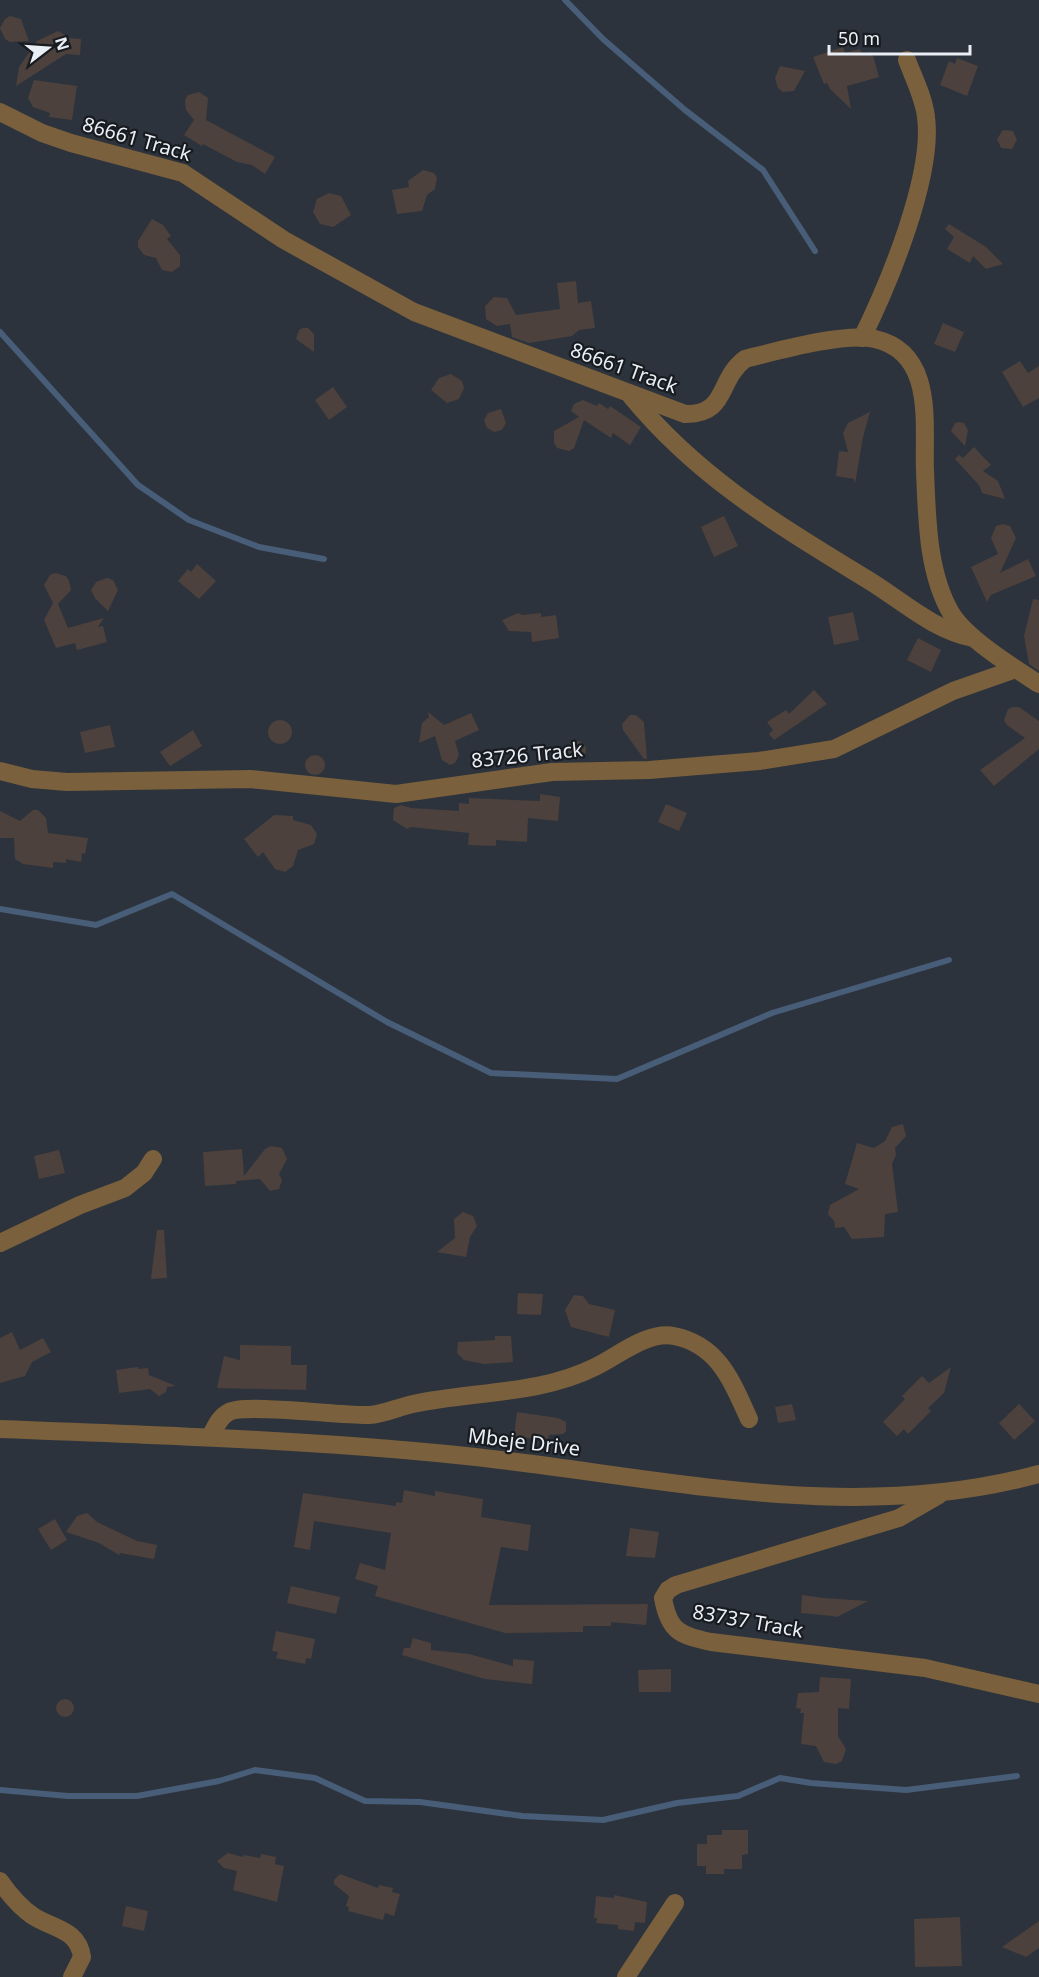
<svg xmlns="http://www.w3.org/2000/svg" width="1039" height="1977" font-family="'Noto Sans',sans-serif">
	<style>
		.lines { fill: none; stroke-linecap: round; stroke-linejoin: round }
		.stream { stroke: #475d78; stroke-width: 6 }
		.building { fill: #4c413c }
		.minor { stroke: #7a603c; stroke-width: 18 }
		.labels { text-anchor: middle; stroke-width: 4.5; stroke-linejoin: round; paint-order: stroke }
		.street-label { font-size: 20px; fill: #eaeff5; stroke: #181b1f }
	</style>
	<rect width="100%" height="100%" fill="#2c333c"/>
	<g class="lines">
		<g class="stream">
			<path d="M565 0 603 39 685 110 763 170 815 251"/>
			<path d="M0 332 138 485 189 520 259 547 324 559"/>
			<path d="M0 909 96 925 172 894 387 1022 491 1073 617 1079 772 1013 949 960"/>
			<path d="M0 1790 68 1796H137L219 1781 255 1770 315 1778 365 1801 420 1802 522 1816 603 1820 677 1803 738 1796 780 1778 811 1783 906 1790 1017 1776"/>
		</g>
	</g>
	<g class="building">
		<path d="M10 16 21 19 29 41 10 42 5 39 0 28 5 19Z"/>
		<path d="M58 31 69 38 81 39 80 55 66 54 16 86 19 67 37 41Z"/>
		<path d="M843 47 845 53 860 49 862 55 872 52 879 77 847 86 851 109 830 89 827 83 824 84 813 57Z"/>
		<path d="M957 58 978 66 967 96 940 85 949 61 955 64Z"/>
		<path d="M780 66 805 71 794 91 783 92 778 88 775 78Z"/>
		<path d="M34 80 77 86 72 120 49 117 50 113 33 107 28 98Z"/>
		<path d="M199 92 208 98 206 120 275 157 265 174 252 165 237 162 203 144 202 146 184 135 194 120 186 110 185 100 188 95Z"/>
		<path d="M1003 130 1013 131 1017 140 1012 149 1001 148 997 139Z"/>
		<path d="M423 170 434 173 437 178 435 189 427 195 422 211 397 214 392 190 409 187 408 181Z"/>
		<path d="M329 193 341 196 351 215 333 227 320 224 313 212 317 199Z"/>
		<path d="M152 219 163 225 171 236 167 239 180 255V266L172 272 162 270 156 258 144 255 138 247V241Z"/>
		<path d="M949 224 986 247 1003 264 986 269 973 256 970 263 947 249 954 237 945 229Z"/>
		<path d="M576 281 578 303 591 301 595 328 579 330 572 336 529 343 512 337 510 324 497 326 486 319 485 306 494 297 507 298 516 315 560 309 557 283Z"/>
		<path d="M943 323 964 332 955 352 934 344Z"/>
		<path d="M303 328H308L314 334V352L296 339 299 330Z"/>
		<path d="M1020 361 1028 373 1039 366V398L1023 407 1002 372Z"/>
		<path d="M451 374 462 381 464 388 459 399 447 403 431 390 439 378Z"/>
		<path d="M333 387 347 407 329 420 315 400Z"/>
		<path d="M583 400 597 406 599 403 608 409 610 406 641 427 630 445 613 433 611 438 584 420 574 448 569 451 557 448 554 443V431L579 417 571 411 574 404Z"/>
		<path d="M501 409 506 423 502 430 494 432 487 428 484 420 488 413Z"/>
		<path d="M870 412 863 437 855 484 854 479 836 476 839 451 848 452 843 433 848 423Z"/>
		<path d="M959 422 964 423 968 430 965 446 951 431 955 423Z"/>
		<path d="M974 447 991 465 983 471 998 481 1005 499 982 493 979 485 955 459 959 455 963 458Z"/>
		<path d="M724 516 738 546 714 557 701 527Z"/>
		<path d="M1003 524 1010 526 1016 538 1000 573 1028 559 1036 576 991 595 987 602 971 567 998 554 991 538 996 526Z"/>
		<path d="M197 564 216 581 199 599 178 581 188 569 191 572Z"/>
		<path d="M55 573 66 576 69 581 71 590 58 604 68 628 104 618 98 627 103 626 107 642 77 650 75 643 56 648 44 620 53 603 44 585 50 575Z"/>
		<path d="M107 578 113 580 118 590 108 611 95 598 91 590 96 582Z"/>
		<path d="M1033 599 1039 600V671L1029 664 1024 636Z"/>
		<path d="M853 612 859 640 834 645 828 617Z"/>
		<path d="M518 613 523 615 541 613V617L556 615 559 638 532 642 531 632 509 631 502 620Z"/>
		<path d="M918 638 941 650 931 672 907 660Z"/>
		<path d="M814 690 827 704 774 740 769 734 773 730 767 722 786 710 789 714Z"/>
		<path d="M1013 707H1019L1039 721V749L994 786 980 770 1025 738 1007 725 1004 720 1008 709Z"/>
		<path d="M428 712 444 725 471 713 479 730 455 741 459 755 455 763 450 765 442 760 435 736 419 743 422 723 429 717Z"/>
		<path d="M630 715H636L644 722 647 759H644L623 730 622 724Z"/>
		<circle cx="280" cy="732" r="12"/>
		<path d="M110 725 115 747 85 753 80 732Z"/>
		<path d="M193 730 202 746 170 766 160 752Z"/>
		<circle cx="577" cy="750" r="9"/>
		<circle cx="315" cy="765" r="10"/>
		<path d="M540 794 560 797 558 821 528 818 527 842 496 840V846L468 845 469 833 411 827 407 829 393 820 394 808 401 805 411 808 459 811V803L469 804V798L540 801Z"/>
		<path d="M666 804 687 813 679 831 658 822Z"/>
		<path d="M33 810H38L46 818 48 833 88 838 85 854 82 853 81 862 66 859V863L53 862V868L23 864 15 859 14 838H0V811L20 821Z"/>
		<path d="M274 815 293 816V820L311 825 317 834 314 844 298 850 293 866 285 872 275 869 263 852 258 857 244 839Z"/>
		<path d="M903 1124 906 1136 895 1148 896 1155 892 1164 898 1212 885 1214 884 1237 852 1239 844 1227 835 1228 834 1221 828 1214 830 1205 859 1189 845 1184 857 1143 874 1148 885 1141 892 1127Z"/>
		<path d="M271 1146 282 1148 287 1159 279 1174 282 1180 279 1189 270 1191 260 1179 236 1181V1184L205 1186 203 1152 242 1149 244 1176 265 1149Z"/>
		<path d="M59 1150 65 1173 39 1179 34 1156Z"/>
		<path d="M463 1212 473 1216 477 1226 470 1237 466 1257 437 1252 455 1238 454 1219Z"/>
		<path d="M157 1230H164L167 1278 151 1279Z"/>
		<path d="M518 1293 543 1294 541 1315 517 1314Z"/>
		<path d="M574 1295 583 1296 589 1304 615 1310 609 1337 571 1327 565 1310Z"/>
		<path d="M12 1332 20 1350 43 1338 51 1352 32 1362 25 1376 0 1383V1338Z"/>
		<path d="M495 1336H511L513 1362 484 1364 464 1360 457 1353 458 1342 495 1340Z"/>
		<path d="M240 1345 291 1346V1365H307L306 1390 217 1388 224 1356 240 1360Z"/>
		<path d="M138 1367V1369L148 1368 149 1375 176 1386 167 1387 166 1392 159 1396 150 1389 119 1393 116 1370Z"/>
		<path d="M951 1367 944 1393 928 1408 931 1411 908 1434 904 1429 897 1436 883 1422 905 1399 902 1396 922 1376 929 1383Z"/>
		<path d="M792 1404 796 1420 778 1423 775 1407Z"/>
		<path d="M1019 1404 1035 1421 1014 1440 999 1423Z"/>
		<path d="M517 1412 558 1418 566 1422V1431L563 1434 549 1435 548 1441 514 1436Z"/>
		<path d="M404 1490 435 1496V1491L483 1499 481 1517 531 1525 528 1551 501 1547 489 1605 648 1604 646 1625 611 1622V1626H583V1632L505 1633 375 1596 378 1586 355 1579 360 1563 385 1570 391 1533 314 1521 310 1550 294 1547 303 1493 396 1506V1502L402 1503Z"/>
		<path d="M87 1513 97 1522 137 1541 157 1545 154 1559 120 1553 119 1555 99 1543 66 1532 77 1516Z"/>
		<path d="M55 1519 67 1540 51 1550 38 1529Z"/>
		<path d="M630 1528 659 1532 655 1558 626 1556Z"/>
		<path d="M291 1586 340 1597 336 1614 287 1603Z"/>
		<path d="M802 1595 824 1598 868 1601 837 1617 832 1616 801 1613Z"/>
		<path d="M276 1631 315 1639 311 1659 306 1658 305 1664 276 1658 278 1652 272 1651Z"/>
		<path d="M413 1638 431 1643V1650L469 1654 513 1666V1659L534 1661 532 1684 485 1679 402 1655 404 1648H410Z"/>
		<path d="M671 1669V1692H639L638 1670Z"/>
		<path d="M820 1677 851 1679 849 1709 838 1708V1736L846 1749 842 1761 836 1764 824 1762 816 1746 801 1744 804 1713H800L801 1709 796 1708 798 1693 819 1692Z"/>
		<circle cx="65" cy="1708" r="9"/>
		<path d="M722 1830H748V1854L742 1855V1869H724V1874H706V1866H697V1844H707V1835H722Z"/>
		<path d="M228 1853 243 1857 244 1855 260 1858 261 1854 276 1857 275 1864 284 1866 277 1902 233 1890 237 1871 224 1868 217 1861Z"/>
		<path d="M340 1874 378 1888 379 1885 393 1888 392 1892 400 1894 394 1916 385 1913 383 1920 348 1911 349 1907 346 1906 349 1896 334 1884V1880Z"/>
		<path d="M614 1895 647 1902 645 1923 635 1922 634 1931 618 1929V1925L596 1923 597 1918H594L596 1896 614 1898Z"/>
		<path d="M126 1906 148 1911 144 1931 122 1926Z"/>
		<path d="M960 1917 962 1966 915 1967 914 1919Z"/>
		<path d="M1039 1921V1948L1026 1957 1002 1947Z"/>
	</g>
	<g class="lines">
		<g class="minor">
			<path d="M0 112 42 133 71 143 183 173 284 240 414 312 685 414C728 415 717 380 745 359 777 351 845 332 875 339 936 353 923 425 925 471 927 516 927 572 951 613 967 639 1013 667 1039 684"/>
			<path d="M862 338C888 285 934 176 926 117 924 98 914 79 907 60"/>
			<path d="M631 396C700 480 782 527 873 583 906 604 934 630 973 638"/>
			<path d="M0 771 32 779 67 782 250 779 396 794 552 772 649 770 759 761 834 749 953 691 1016 669"/>
			<path d="M0 1243 80 1205 125 1188 144 1173 153 1159"/>
			<path d="M0 1429C156 1435 311 1440 466 1456 658 1476 848 1526 1039 1474"/>
			<path d="M210 1437C215 1428 219 1417 229 1412 246 1403 341 1416 369 1415 385 1414 398 1407 413 1404 473 1391 539 1395 595 1367 618 1356 647 1331 674 1336 719 1345 732 1382 749 1419"/>
			<path d="M939 1495 899 1518 676 1585 668 1590 663 1598C669 1632 680 1635 711 1642L925 1668 1039 1694"/>
			<path d="M0 1881C9 1894 20 1907 33 1916 53 1929 78 1929 82 1957L72 1977"/>
			<path d="M626 1977 675 1903"/>
		</g>
	</g>
	<g class="labels">
		<g class="street-label">
			<text transform="translate(137 139) rotate(16)" y="7">86661 Track</text>
			<text transform="translate(624 368) rotate(20)" y="7">86661 Track</text>
			<text transform="translate(527 755) rotate(-6)" y="7">83726 Track</text>
			<text transform="translate(524 1442) rotate(7)" y="7">Mbeje Drive</text>
			<text transform="translate(748 1621) rotate(10)" y="7">83737 Track</text>
		</g>
	</g>
	<g transform="translate(48 48) rotate(73)" stroke="#181b1f" stroke-width="4.5" paint-order="stroke">
	<path d="M0-4.5L10 22L0 15L-10 22Z" fill="#eaeff5"/>
	<text y="-9" font-size="16" font-weight="bold" text-anchor="middle" fill="#eaeff5">N</text>
	</g>
	<path d="M829 45v9h141v-9" fill="none" stroke="#eaeff5" stroke-width="3"/>
	<text x="838" y="45" font-size="18" fill="#eaeff5" stroke="#181b1f" stroke-width="4.5" paint-order="stroke">50 m</text>
</svg>
